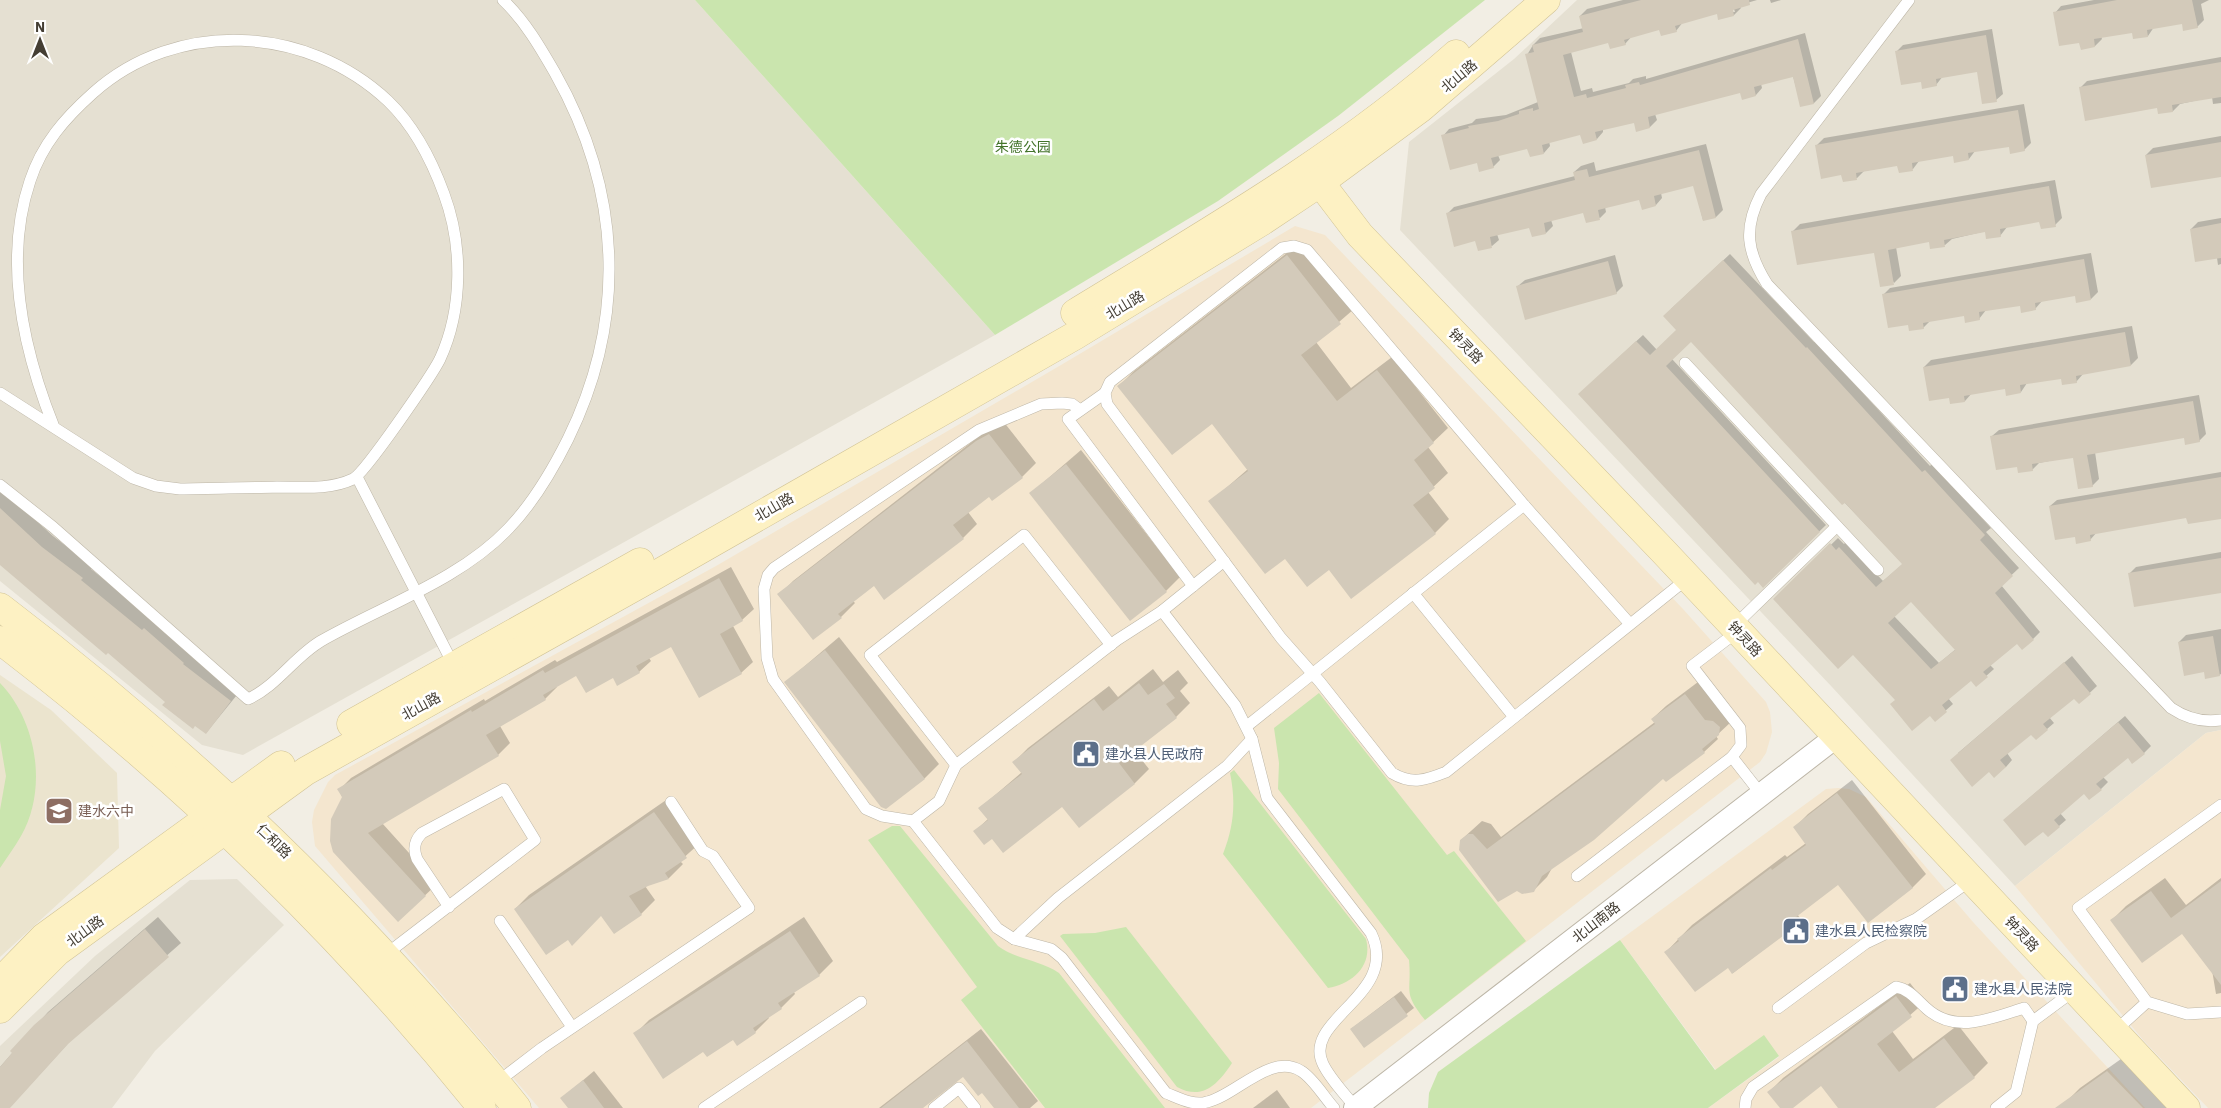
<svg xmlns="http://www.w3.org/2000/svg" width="2221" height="1108" font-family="'IBM Plex Sans','Noto Sans SC',sans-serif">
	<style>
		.residential { fill: #e5e0d2 }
		.commercial { fill: #f4e6cf }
		.education { fill: #ebe4ce }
		.green { fill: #cae5ae }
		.shadow { fill: #0003; fill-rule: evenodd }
		.building { fill: #d3caba; fill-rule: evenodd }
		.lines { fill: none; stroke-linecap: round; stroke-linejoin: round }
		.lane-casing { stroke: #bdb6a7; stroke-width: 12 }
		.street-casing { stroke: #bdb6a7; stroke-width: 24 }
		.secondary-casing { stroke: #d1c395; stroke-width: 29 }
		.lane { stroke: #fff; stroke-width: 11 }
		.street { stroke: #fff; stroke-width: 22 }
		.secondary { stroke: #fdf1c3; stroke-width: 28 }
		.labels { text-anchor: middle; stroke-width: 5; stroke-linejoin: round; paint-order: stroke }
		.street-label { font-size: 14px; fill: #443e34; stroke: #fff }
		.park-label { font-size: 14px; fill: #43732a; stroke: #fff }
		.service-label { font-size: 14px; fill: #4e5e75; stroke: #fff; text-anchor: start }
		.education-label { font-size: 14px; fill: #785e54; stroke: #fff; text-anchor: start }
	</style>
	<rect width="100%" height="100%" fill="#f2eee4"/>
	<g class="residential">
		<path d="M0 0H695L995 335 243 755 202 745 0 581Z"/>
		<path d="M1577 0H2221V730L2206 733 2015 886 1832 687 1400 230 1409 142 1514 59Z"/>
		<path d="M237 879 284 925 155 1051 112 1108H0V1046L95 956 190 880Z"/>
	</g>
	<g class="commercial">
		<path d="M1295 226 1325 235 1683 609 1766 702 1770 712 1772 732 1766 753 1760 762 1311 1108H539L315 846 312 822 314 810 328 782 335 775 716 566 1061 365Z"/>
		<path d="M2221 730V1108H2208L2144 1041 2015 886 2206 733Z"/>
		<path d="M1838 788 1849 789 1866 797 1973 922 2145 1108H1708L1779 1057 1764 1036 1716 1070 1620 940 1826 789Z"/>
	</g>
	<path class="education" d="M0 675 51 710 117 773 119 848 0 957Z"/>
	<g class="green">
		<path d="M695 0H1485L1338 116 1218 201 995 335Z"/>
		<path d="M0 683C37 721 48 789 21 836 15 847 7 857 0 868V810L6 776 0 741Z"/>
		<path d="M1319 693 1447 855 1454 851 1526 941 1425 1020C1402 991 1412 993 1409 960L1278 789 1279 763 1274 728Z"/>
		<path d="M1234 770 1366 939C1373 966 1352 984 1328 988L1223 854C1234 826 1236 802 1230 773Z"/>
		<path d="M892 826H900L998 946C1017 960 1040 960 1059 973L1165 1108H1045L961 1000 977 987 868 840Z"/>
		<path d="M1126 927 1232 1063C1218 1084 1203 1101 1177 1087L1060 936 1063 934 1095 933Z"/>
		<path d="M1620 940 1715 1070 1764 1035 1779 1056 1708 1108H1428L1429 1093 1438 1072Z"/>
	</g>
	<g class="shadow">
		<path d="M1623 0H1757L1740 5 1741 8 1734 15 1717 13 1683 22 1676 31 1660 29 1632 36 1625 44 1609 42 1571 52 1581 91 1592 88 1593 92 1629 83 1633 79 1646 76V79L1805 33 1821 96 1814 103 1801 106 1793 76 1761 84 1762 88 1756 95 1741 92 1655 114 1657 120 1650 127 1637 130 1635 121 1603 129V132L1597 139 1581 133 1549 141 1550 146 1544 153 1528 147 1498 155 1500 160 1493 167 1478 161 1443 136 1449 129 1472 123 1476 119 1506 115 1538 102 1527 55 1533 45 1540 38 1584 28 1580 16 1587 9ZM1732 2 1735 12H1732Z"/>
		<path d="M1770 0H1781L1771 3Z"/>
		<path d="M2094 0H2209L2201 4 2204 20 2197 27 2183 23 2154 27 2148 36 2133 31 2101 36 2102 39 2095 46 2082 48 2080 41 2055 13 2061 6Z"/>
		<path d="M1992 29 2003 94 1996 100 1978 71 1943 76 1936 85 1922 80 1896 52 1903 45Z"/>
		<path d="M2221 57V103L2213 104 2212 97 2180 104 2173 111 2080 88 2087 81Z"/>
		<path d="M2024 104 2031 143 2024 150 2010 145 1975 151 1969 159 1954 155 1919 161 1913 169 1900 172 1898 165 1864 171 1857 178 1844 181 1842 174 1817 145 1824 138Z"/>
		<path d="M2221 136V176L2146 155 2153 148Z"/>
		<path d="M1706 144 1723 210 1716 217 1703 220 1694 185 1661 193 1662 198 1656 205 1640 198 1605 207 1606 212 1600 218 1584 212 1551 220 1553 226 1546 233 1530 226 1497 234 1499 240 1492 246 1476 240 1447 214 1454 207 1575 176 1574 172 1581 166 1594 162 1596 171Z"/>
		<path d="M2055 180 2062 218 2055 225 2040 221 2007 227 2000 236 1986 231 1952 239 1945 245 1930 241 1896 247 1901 276 1894 283 1875 251 1793 231 1800 224Z"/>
		<path d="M2221 218V264L2218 265 2217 258 2191 229 2198 222Z"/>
		<path d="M1301 242 1354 309 1316 342 1351 388 1392 357 1448 428 1428 447 1448 473 1428 492 1449 519 1435 533 1329 568 1285 558 1210 502 1248 469 1212 422 1119 386 1133 372Z"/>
		<path d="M2091 253 2098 292 2091 299 2076 294 2042 301 2035 309 2021 304 1986 310 1979 319 1965 314 1930 321 1923 328 1909 323 1883 295 1890 288Z"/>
		<path d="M1730 254 1814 342 1815 341 1930 466 1932 464 1991 528 1986 532 2019 568 2001 585 2040 632 2033 639 2017 642 1990 665 1994 669 1976 685 1971 679 1948 698 1953 704 1935 720 1930 714 1897 700 1854 653 1775 599 1838 538 1844 544 1846 542 1883 581 1903 564 1691 341 1672 359 1826 525 1763 586 1587 387 1643 335 1657 350 1678 330 1671 309ZM1911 600 1956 649 1939 663 1894 616Z"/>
		<path d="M1615 255 1623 286 1616 293 1518 286 1525 280Z"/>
		<path d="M2132 326 2138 358 2131 365 2083 374 2076 382 2062 377 2027 383 2021 392 2006 387 1972 393 1965 401 1950 396 1924 367 1931 360Z"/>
		<path d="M2199 395 2206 434 2199 441 2185 437 2095 452 2099 479 2092 486 2074 456 2039 463 2032 470 2018 465 1992 436 1999 430Z"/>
		<path d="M1003 421 1036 463 1022 477 990 495 968 512 977 524 963 538 885 598 874 585 853 601 855 603 841 617 813 638 779 595 793 581 991 427Z"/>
		<path d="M1081 450 1180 577 1166 591 1031 493Z"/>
		<path d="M2221 472V510L2097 532 2090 540 2076 535 2050 506 2057 500Z"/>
		<path d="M0 488 53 536 93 567 91 569 241 690 206 733 0 562Z"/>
		<path d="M2221 552V591L2129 574 2136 567Z"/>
		<path d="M731 567 754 609 742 620 733 626 753 662 741 673 672 645 649 658 651 661 639 672 614 677 576 674 556 686 557 687 545 699 500 726 510 743 498 755 382 823 437 884 398 921 339 790 351 778 484 699 485 701 555 660 557 662Z"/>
		<path d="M2221 629V674L2219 675 2205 671 2179 642 2186 635Z"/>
		<path d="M839 637 939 764 925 778 886 808 786 682Z"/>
		<path d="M2072 656 2097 686 2079 703 2074 697 2049 717 2054 723 2047 729 2031 733 2007 753 2012 760 2006 767 1989 770 1958 753Z"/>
		<path d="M1153 669 1163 682 1178 670 1188 683 1180 691 1190 703 1176 717 1134 750 1149 769 1135 783 1079 826 1063 805 992 838 975 831 988 819 980 808 1022 772 1014 762 1028 748 1109 686 1118 697Z"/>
		<path d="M1698 682 1732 721 1716 736 1718 739 1704 752 1666 780 1663 777 1552 868 1547 877 1533 891 1461 840 1482 821 1491 824 1501 837 1655 722 1652 719 1666 706Z"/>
		<path d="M2125 716 2151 746 2144 753 2128 756 2103 777 2108 782 2101 789 2084 793 2060 813 2066 820 2059 826 2043 830 2012 813Z"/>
		<path d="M1852 780 1926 874 1912 888 1838 883 1797 914 1800 918 1786 932 1733 973 1728 966 1666 952 1692 925 1785 855 1787 857 1806 843 1795 827 1808 814Z"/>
		<path d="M669 798 700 843 680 861 683 864 669 878 645 886 655 900 641 914H601L568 938 515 909 529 895Z"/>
		<path d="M2165 878 2186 905 2221 878V993L2216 994 2212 970 2183 932 2112 920 2126 906Z"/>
		<path d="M158 917 181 943 73 1038 9 1108H0V1067L48 1012Z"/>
		<path d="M804 917 833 961 819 975 794 992 795 994 781 1008 768 1016 769 1018 755 1032 704 1050 635 1034 649 1020Z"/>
		<path d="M1910 983 1925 1002 1892 1031 1913 1059 1958 1025 1988 1063 1974 1077 1933 1108H1840L1822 1084 1791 1108H1782L1769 1092 1783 1078Z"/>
		<path d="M1401 991 1414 1008 1364 1047 1351 1029Z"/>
		<path d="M981 1029 1038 1101 1030 1108H996L983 1091 963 1075 921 1108H879Z"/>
		<path d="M2121 1059 2167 1108H2074L2067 1101 2080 1088Z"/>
		<path d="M594 1071 623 1108H570L562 1098Z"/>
		<path d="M1277 1090 1290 1108H1253Z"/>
	</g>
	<g class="building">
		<path d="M1641 0H1749L1750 5 1733 10 1734 16 1718 20 1717 14 1675 26 1677 32 1661 36 1659 30 1624 40 1626 45 1610 49 1608 43 1563 55 1574 97 1586 94 1587 98 1626 88 1625 85 1639 82 1640 85 1661 79 1798 39 1814 104 1800 107 1793 77 1754 87 1756 96 1742 100 1740 93 1648 117 1650 128 1636 132 1634 123 1595 132 1597 140 1583 144 1580 135 1542 145 1544 154 1530 157 1527 149 1491 158 1494 168 1479 172 1477 163 1450 170 1441 135 1469 128 1468 126 1498 121 1519 114V111L1533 108V111L1539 109 1525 54 1534 52 1532 45 1583 32 1579 16Z"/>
		<path d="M2117 0H2192L2198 28 2183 31 2182 24 2147 30 2148 37 2133 39 2132 33 2094 39 2095 47 2081 50 2079 43 2059 46 2053 12Z"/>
		<path d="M1986 35 1997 102 1982 104 1977 72 1936 79 1937 86 1922 89 1921 82 1901 85 1895 51Z"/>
		<path d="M2221 62V97L2172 105 2173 112 2158 114 2157 108 2085 121 2079 87Z"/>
		<path d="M2018 110 2025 151 2010 154 2009 147 1968 153 1969 160 1954 163 1953 156 1912 163 1913 171 1899 173 1897 166 1856 173 1857 180 1843 182 1841 175 1821 179 1815 145Z"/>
		<path d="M2221 142V177L2151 188 2145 155Z"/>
		<path d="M1699 150 1716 218 1703 221 1693 186 1654 196 1656 206 1642 210 1639 200 1598 210 1600 220 1586 223 1583 213 1544 223 1546 234 1532 237 1529 228 1490 237 1492 248 1478 251 1475 241 1454 247 1446 213 1575 180 1573 172 1587 169 1589 177Z"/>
		<path d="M2049 186 2056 227 2041 229 2039 222 2000 229 2001 237 1986 239 1985 232 1944 240 1945 247 1930 249 1929 242 1888 250 1894 285 1880 287 1874 253 1797 265 1791 231Z"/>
		<path d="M2221 223V258L2195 262 2190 229Z"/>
		<path d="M1287 255 1341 324 1301 355 1337 401 1377 370 1434 443 1414 460 1435 488 1413 505 1436 534 1351 599 1329 570 1307 587 1285 559 1265 574 1208 501 1248 471 1212 424 1172 455 1117 386Z"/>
		<path d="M2084 259 2091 300 2076 303 2075 296 2035 303 2036 310 2021 313 2020 306 1979 312 1980 320 1965 323 1964 316 1923 323 1924 329 1909 331 1908 325 1888 328 1882 294Z"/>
		<path d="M1723 260 1806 348 1807 347 1922 472 1925 470 1947 494 1985 535 1980 540 2013 576 1995 593 2034 640 2022 650 2017 644 1983 672 1988 677 1976 687 1971 681 1942 705 1947 712 1935 722 1930 716 1912 731 1890 704 1895 700 1853 655 1838 669 1773 599 1830 543 1836 550 1839 547 1876 587 1902 564 1845 503 1842 505 1691 342 1666 366 1820 532 1763 588 1758 582 1755 585 1578 394 1636 341 1650 355 1676 330 1663 316ZM1911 602 1955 650 1931 669 1888 623Z"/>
		<path d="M1608 261 1617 294 1525 320 1516 286Z"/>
		<path d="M2125 332 2131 366 2076 376 2077 383 2062 385 2061 379 2020 385 2021 393 2006 396 2005 389 1964 396 1965 402 1950 404 1949 398 1929 401 1923 367Z"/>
		<path d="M2193 401 2200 442 2185 445 2184 438 2087 455 2093 487 2078 489 2073 458 2032 464 2033 471 2018 473 2017 467 1996 470 1990 436Z"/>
		<path d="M989 434 1023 478 992 501 989 497 953 525 964 539 884 600 874 586 838 614 842 618 813 640 777 594 976 441Z"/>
		<path d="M1066 464 1167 592 1130 621 1029 493Z"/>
		<path d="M2221 477V519L2188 524 2186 518 2090 535 2091 541 2076 544 2075 537 2055 540 2049 506Z"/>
		<path d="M0 508 42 547 83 578 81 580 142 630 144 628 184 663 183 664 231 701 206 734 195 726 193 729 162 705 165 702 108 653 106 655 0 565Z"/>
		<path d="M2221 558V593L2134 607 2128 573Z"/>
		<path d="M719 578 743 621 720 634 742 674 699 698 671 647 636 666 640 673 617 686 613 678 586 693 576 676 543 695 546 700 486 735 499 756 368 833 426 896 398 922 333 852 330 841 331 819 342 797 337 789 471 710 472 712 543 670 545 673Z"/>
		<path d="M2213 636 2220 676 2205 679 2204 672 2184 676 2178 642Z"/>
		<path d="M825 650 925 779 886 809 881 807 784 682Z"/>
		<path d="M2064 662 2091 694 2079 704 2074 699 2043 724 2048 730 2036 740 2031 735 2000 760 2006 767 1994 778 1989 772 1972 787 1950 760Z"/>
		<path d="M1139 683 1148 695 1164 684 1175 698 1166 704 1177 718 1119 763 1135 784 1079 828 1062 807 1003 853 992 839 984 845 973 831 988 820 978 808 1022 774 1012 762 1094 699 1103 711Z"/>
		<path d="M1685 694 1705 720 1713 721 1720 727 1719 735 1702 749 1705 753 1666 782 1663 779 1594 840 1542 876 1534 892 1522 894 1517 891 1498 902 1459 850 1460 840 1468 834H1473L1487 849 1655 724 1651 719Z"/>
		<path d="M2118 722 2145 754 2132 764 2128 758 2096 784 2102 790 2089 800 2084 794 2054 820 2060 827 2048 837 2043 832 2025 846 2003 820Z"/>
		<path d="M1837 793 1913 888 1868 923 1838 885 1783 927 1787 933 1732 974 1728 968 1695 992 1664 952 1679 941 1677 939 1771 868 1772 870 1806 845 1793 827Z"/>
		<path d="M654 812 687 858 665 873 669 879 648 886 629 896 642 915 614 934 601 916 572 946 568 940 546 955 514 909Z"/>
		<path d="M2221 881V985L2182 934 2142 963 2110 920 2151 891 2171 918Z"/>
		<path d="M145 929 169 957 68 1044 10 1108H0V1067L12 1053 10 1051 34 1025Z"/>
		<path d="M790 931 820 976 778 1003 782 1009 753 1028 756 1033 737 1046 733 1040 707 1057 703 1052 663 1079 633 1033Z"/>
		<path d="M1896 996 1912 1017 1877 1044 1899 1072 1944 1038 1975 1078 1935 1108H1838L1821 1086 1793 1108H1780L1767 1092Z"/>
		<path d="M1394 997 1408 1016 1364 1048 1350 1029Z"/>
		<path d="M967 1041 1019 1108H994L982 1093 978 1096 963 1077 923 1108H881Z"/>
		<path d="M2107 1071 2143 1108H2055Z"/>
		<path d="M583 1080 604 1108H568L560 1098Z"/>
	</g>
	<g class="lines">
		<defs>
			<g id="lane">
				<path d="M1909 0 1761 194C1743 229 1747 252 1767 284L2171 708C2186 718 2202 723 2221 720"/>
				<path d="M1685 363 1878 570"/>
				<path d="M0 393 133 478 156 486 180 489C212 488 244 488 277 487 302 487 330 490 353 479 365 473 432 375 440 359 463 309 463 245 444 194 432 161 414 126 388 101 307 25 177 18 93 93 65 118 42 144 30 181 3 261 24 352 54 427"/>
				<path d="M1105 393 1068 419 1193 586"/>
				<path d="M357 477 454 666"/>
				<path d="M0 485 53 527 248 699C277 686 294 657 321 641 382 606 460 580 509 528 534 502 552 471 568 439 628 317 621 190 555 73 540 47 525 21 503 0"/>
				<path d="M1224 561 1162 611 1117 640 956 765 939 801 913 821 997 928 1014 939 1051 949 1062 958 1166 1093C1179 1098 1193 1106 1207 1102 1235 1096 1271 1052 1301 1071 1313 1078 1324 1097 1334 1108"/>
				<path d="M1413 593 1514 717"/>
				<path d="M1162 611 1235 705 1252 739 1267 798 1371 933C1401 995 1301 1019 1323 1064 1330 1079 1345 1094 1355 1107"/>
				<path d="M1630 624 1524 505 1307 250 1294 246 1282 248 1110 382 1105 393 1107 404 1281 638 1320 682 1392 773C1412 785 1426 780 1446 772L1688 578"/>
				<path d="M1734 626 1836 527"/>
				<path d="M1247 726 1524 505"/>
				<path d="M1732 757 1741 745 1740 728 1692 666 1738 631"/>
				<path d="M956 765 870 655 1024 535 1111 645"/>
				<path d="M2221 805 2078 908 2147 1002 2187 1014 2221 1012"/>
				<path d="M913 821 882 816 866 809 773 679 767 658 764 589 768 575 774 568 979 430 1041 404 1062 403 1072 404 1080 410"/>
				<path d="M1577 876 1732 757 1761 794"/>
				<path d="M500 921 572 1027"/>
				<path d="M1014 939 1058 898 1227 766 1252 739"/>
				<path d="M385 955 535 840 504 789 422 833C414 841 413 849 417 859L449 907"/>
				<path d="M1778 1008 1866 943 1916 919 1971 880"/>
				<path d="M2115 1031 2147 1002"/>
				<path d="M496 1083 542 1048 749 908 713 856 703 851 671 802"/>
				<path d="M704 1108 861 1002"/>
				<path d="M934 1108 959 1088 975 1108"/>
				<path d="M1745 1108 1746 1099 1753 1087 1896 987C1909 989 1917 1000 1926 1008 1955 1035 1992 1018 2024 1008L2033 1021"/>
				<path d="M1996 1108 2016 1092 2033 1021 2075 990"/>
			</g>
			<path id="street" d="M1355 1108 1837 736"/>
			<g id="secondary">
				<path d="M1309 168 1360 235 1663 551 2186 1108"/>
				<path d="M1075 313C1206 233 1341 156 1456 54"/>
				<path d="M0 607C192 753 365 920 517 1108"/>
				<path d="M0 640C178 776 342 933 482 1108"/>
				<path d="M351 724 640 562"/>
				<path d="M0 982 44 937 281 765"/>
				<path d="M0 1009 57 952 306 771 654 576 1076 335 1261 222 1315 186 1421 108 1546 0"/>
			</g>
		</defs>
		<use href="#lane" class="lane-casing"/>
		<use href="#street" class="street-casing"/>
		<use href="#secondary" class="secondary-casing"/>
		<use href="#lane" class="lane"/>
		<use href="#street" class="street"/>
		<use href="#secondary" class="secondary"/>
	</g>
	<defs>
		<symbol id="civic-square" viewBox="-11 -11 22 22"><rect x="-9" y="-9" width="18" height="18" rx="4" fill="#5c6f8a" stroke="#fff"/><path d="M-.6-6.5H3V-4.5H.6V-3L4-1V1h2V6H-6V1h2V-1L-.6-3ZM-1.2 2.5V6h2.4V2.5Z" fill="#fff"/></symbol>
		<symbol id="school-square" viewBox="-11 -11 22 22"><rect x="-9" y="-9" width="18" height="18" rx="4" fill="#8d6e63" stroke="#fff"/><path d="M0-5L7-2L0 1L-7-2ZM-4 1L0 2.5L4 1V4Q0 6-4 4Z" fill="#fff"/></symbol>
	</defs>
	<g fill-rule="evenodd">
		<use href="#civic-square" x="1070" y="738" width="32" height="32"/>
		<use href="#school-square" x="43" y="795" width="32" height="32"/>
		<use href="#civic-square" x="1780" y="915" width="32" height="32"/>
		<use href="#civic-square" x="1939" y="973" width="32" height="32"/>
	</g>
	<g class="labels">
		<g class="street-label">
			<text transform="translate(1459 76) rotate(-40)" y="5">北山路</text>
			<text transform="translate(1125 305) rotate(-31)" y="5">北山路</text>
			<text transform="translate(1466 346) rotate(46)" y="5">钟灵路</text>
			<text transform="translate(774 507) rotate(-30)" y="5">北山路</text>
			<text transform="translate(1745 639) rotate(47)" y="5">钟灵路</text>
			<text transform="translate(421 706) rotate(-29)" y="5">北山路</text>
			<text transform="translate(274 841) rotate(44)" y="5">仁和路</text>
			<text transform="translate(1596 922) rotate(-38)" y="5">北山南路</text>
			<text transform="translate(85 931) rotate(-36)" y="5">北山路</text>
			<text transform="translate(2022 934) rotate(47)" y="5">钟灵路</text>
		</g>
		<g class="park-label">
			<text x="1023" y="152">朱德公园</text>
		</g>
		<g class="service-label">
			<text x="1105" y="759">建水县人民政府</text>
			<text x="1815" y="936">建水县人民检察院</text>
			<text x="1974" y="994">建水县人民法院</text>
		</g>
		<g class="education-label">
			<text x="78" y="816">建水六中</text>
		</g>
	</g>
	<g transform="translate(40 40)" stroke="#ffffff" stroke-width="4" paint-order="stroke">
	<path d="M0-4L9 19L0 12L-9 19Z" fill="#443e34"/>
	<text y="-8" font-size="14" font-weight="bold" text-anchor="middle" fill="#443e34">N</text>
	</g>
</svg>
